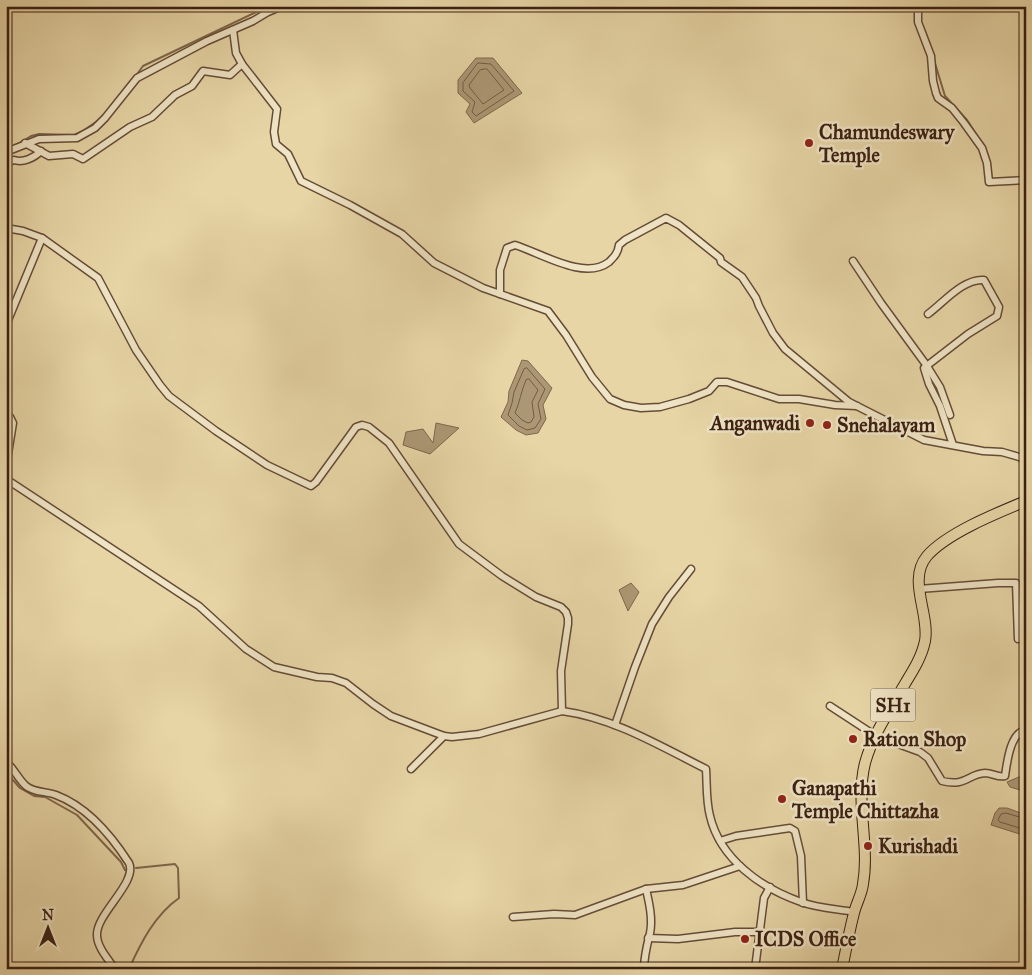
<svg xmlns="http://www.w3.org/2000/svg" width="1032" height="975" font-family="'IM FELL Great Primer',serif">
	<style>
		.water { fill: #ac9774; stroke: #7e674d }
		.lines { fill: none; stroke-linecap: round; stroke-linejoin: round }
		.shore { stroke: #735b43; stroke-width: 1 }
		.stream { stroke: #7e674d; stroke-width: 2 }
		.minor-casing { stroke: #654c37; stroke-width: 9 }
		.primary-casing { stroke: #3a1f12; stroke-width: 12 }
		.minor { stroke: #efe4c5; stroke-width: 6 }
		.primary { stroke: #e7d5a6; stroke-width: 10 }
		.poi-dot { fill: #8f2418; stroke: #efe4c5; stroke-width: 2 }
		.labels { text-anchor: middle; stroke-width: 5; stroke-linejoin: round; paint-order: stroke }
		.shield { fill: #efe4c5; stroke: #705a48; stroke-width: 1 }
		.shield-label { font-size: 19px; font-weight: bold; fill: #3a1f12 }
		.poi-label { font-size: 20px; font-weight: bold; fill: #3a1f12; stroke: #efe4c5; text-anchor: start }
	</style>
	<rect width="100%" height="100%" fill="#e7d5a6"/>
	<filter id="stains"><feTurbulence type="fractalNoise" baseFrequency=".004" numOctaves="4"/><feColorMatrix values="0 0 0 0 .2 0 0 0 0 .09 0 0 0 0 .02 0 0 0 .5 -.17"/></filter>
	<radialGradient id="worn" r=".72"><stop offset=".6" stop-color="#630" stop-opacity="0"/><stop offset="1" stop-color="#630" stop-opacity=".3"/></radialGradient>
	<g class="water">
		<path d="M476 58H493L522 93 474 123 466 112 470 104 458 93V80Z"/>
		<path d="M522 360 528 361 552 388 543 405 546 419 538 433 526 435 516 430 501 417 508 402 509 391Z"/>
		<path d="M436 423 459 428 430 454 403 445 406 432 423 429 433 443Z"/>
		<path d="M631 583 639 592 628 611 619 590Z"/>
		<path d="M1026 774V789L1020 790 1010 787 1007 782Z"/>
		<path d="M999 808H1007L1026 815V836L991 825 995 813Z"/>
	</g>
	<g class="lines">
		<g class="shore">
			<path d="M478 63 491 64 514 91 476 116 472 112 475 102 463 91V83Z"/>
			<path d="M487 69 504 90 483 104 470 88 469 85 480 70Z"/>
			<path d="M527 368 545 389 538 404 541 419 535 428 527 430 519 426 508 415 512 403 514 392 524 369Z"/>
			<path d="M529 379 538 390 532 402 534 417 531 422 528 423 522 420 515 413C520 402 521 391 526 380Z"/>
			<path d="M1026 819 1006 813 1001 814 998 820 1000 822 1026 830"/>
		</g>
		<g class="stream">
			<path d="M912 6 915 11"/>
			<path d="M925 31 932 50"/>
			<path d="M934 60 945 96 967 120 983 145"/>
			<path d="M135 77 143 66 269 6"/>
			<path d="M18 144 31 136 39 134 74 135 83 131 100 119"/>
			<path d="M6 772 20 788 34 796 45 797 77 815 121 862 125 870"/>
			<path d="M129 969C141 942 155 915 179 898L178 868 175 864 136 868"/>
		</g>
		<defs>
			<g id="minor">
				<path d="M918 6V22L931 56 933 81 936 93 938 98 952 108 964 123 982 148 987 163 989 182 1026 180"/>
				<path d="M233 30 236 53 242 64 277 109 274 132 276 144 288 154 301 181 350 205 402 234 434 263 483 288 548 311 566 335 592 377 610 399 624 405 641 408 660 407 689 399 709 391 717 382H727L779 399H799L835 405 857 406"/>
				<path d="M25 143 49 156 73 154 83 159 130 127 152 117 175 95 192 86 203 71 230 75 242 64"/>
				<path d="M6 152 39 139 77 138 95 128 105 118 137 78 207 41 253 21 268 12 282 6"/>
				<path d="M6 163 14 160C23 163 34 158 41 151"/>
				<path d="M6 228 23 231 42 238 98 278 136 350 160 385 169 396 216 431 267 465 311 486 316 482 356 427 362 425 369 427 389 443 459 544 502 576 536 597 561 607 566 612 568 618V624L561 671 562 711"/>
				<path d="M853 261 881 303 927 366 940 387 950 415"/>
				<path d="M500 294V270L507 248 515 245C541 253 584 281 609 262 614 257 618 253 619 245L625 240 666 218 679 225 720 258 721 262 742 277 756 298 759 306 773 333 785 349 849 402 924 440 983 451 1002 452 1026 459"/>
				<path d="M928 314C944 302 964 278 984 280L999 307 997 316 968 334 924 368 929 384 940 406 953 445"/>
				<path d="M6 325 42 238"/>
				<path d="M6 414 10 417 13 423 6 466"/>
				<path d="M6 479 199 606 246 649 274 667 317 677 332 678 346 683 373 704 391 716 444 736 452 737 479 734 562 711C614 718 660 746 706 769 707 784 706 801 710 816 720 859 761 888 801 902 817 908 837 909 854 912"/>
				<path d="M919 589 998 583H1016L1018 639"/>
				<path d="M830 706 876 736 920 752 928 758 942 781C966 787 968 774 985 773 993 773 998 778 1005 776 1007 763 1010 732 1026 730"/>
				<path d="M615 725 635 667 652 624 669 597 691 569"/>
				<path d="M6 762C14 768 18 779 26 786 34 793 46 791 56 795 88 807 111 835 129 863 138 882 96 914 97 935 97 947 108 959 115 969"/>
				<path d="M411 769 444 736"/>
				<path d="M720 841 736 836 790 828 795 831 801 856 803 903"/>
				<path d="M513 917 554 914 575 915 646 889 683 885 740 866"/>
				<path d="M648 938 678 939 735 932H759"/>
				<path d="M644 969C644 956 647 945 650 933 653 919 649 902 646 889"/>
				<path d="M755 969 764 898 770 887"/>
			</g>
			<path id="primary" d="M842 969C846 950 849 932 854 913 856 904 862 894 863 884 870 845 855 803 865 763 873 734 891 708 906 682 914 669 922 656 925 641 930 614 907 580 927 556 947 533 997 513 1026 501"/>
		</defs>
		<use href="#minor" class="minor-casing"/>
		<use href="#primary" class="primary-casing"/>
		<use href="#minor" class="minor"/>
		<use href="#primary" class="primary"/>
	</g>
	<g class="poi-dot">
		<circle cx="809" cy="143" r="5"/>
		<circle cx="810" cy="423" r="5"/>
		<circle cx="827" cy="425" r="5"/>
		<circle cx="853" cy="739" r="5"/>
		<circle cx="782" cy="799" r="5"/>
		<circle cx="868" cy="846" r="5"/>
		<circle cx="745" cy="939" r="5"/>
	</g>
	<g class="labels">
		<rect class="shield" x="870.5" y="688.5" width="45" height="33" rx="4"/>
		<g class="shield-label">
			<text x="893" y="712">SH1</text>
		</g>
		<g class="poi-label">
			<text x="819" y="139">Chamundeswary<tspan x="819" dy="23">Temple</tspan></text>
			<text x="800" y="430" text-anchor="end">Anganwadi</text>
			<text x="837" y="432">Snehalayam</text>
			<text x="863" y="746">Ration Shop</text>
			<text x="792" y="795">Ganapathi<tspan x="792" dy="23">Temple Chittazha</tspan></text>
			<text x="878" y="853">Kurishadi</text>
			<text x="755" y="946">ICDS Office</text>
		</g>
	</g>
	<rect width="1032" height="975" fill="none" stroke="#e7d5a6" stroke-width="25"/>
	<rect x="8" y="8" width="1017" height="960" fill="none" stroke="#3a1f12" stroke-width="2.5"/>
	<rect x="12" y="12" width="1007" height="950" fill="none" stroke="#3a1f12"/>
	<g transform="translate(48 928)" stroke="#efe4c5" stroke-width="4" paint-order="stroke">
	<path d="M0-4L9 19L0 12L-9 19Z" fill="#3a1f12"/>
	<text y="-8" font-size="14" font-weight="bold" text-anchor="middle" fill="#3a1f12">N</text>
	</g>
	<rect width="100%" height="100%" filter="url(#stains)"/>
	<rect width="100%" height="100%" fill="url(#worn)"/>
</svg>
